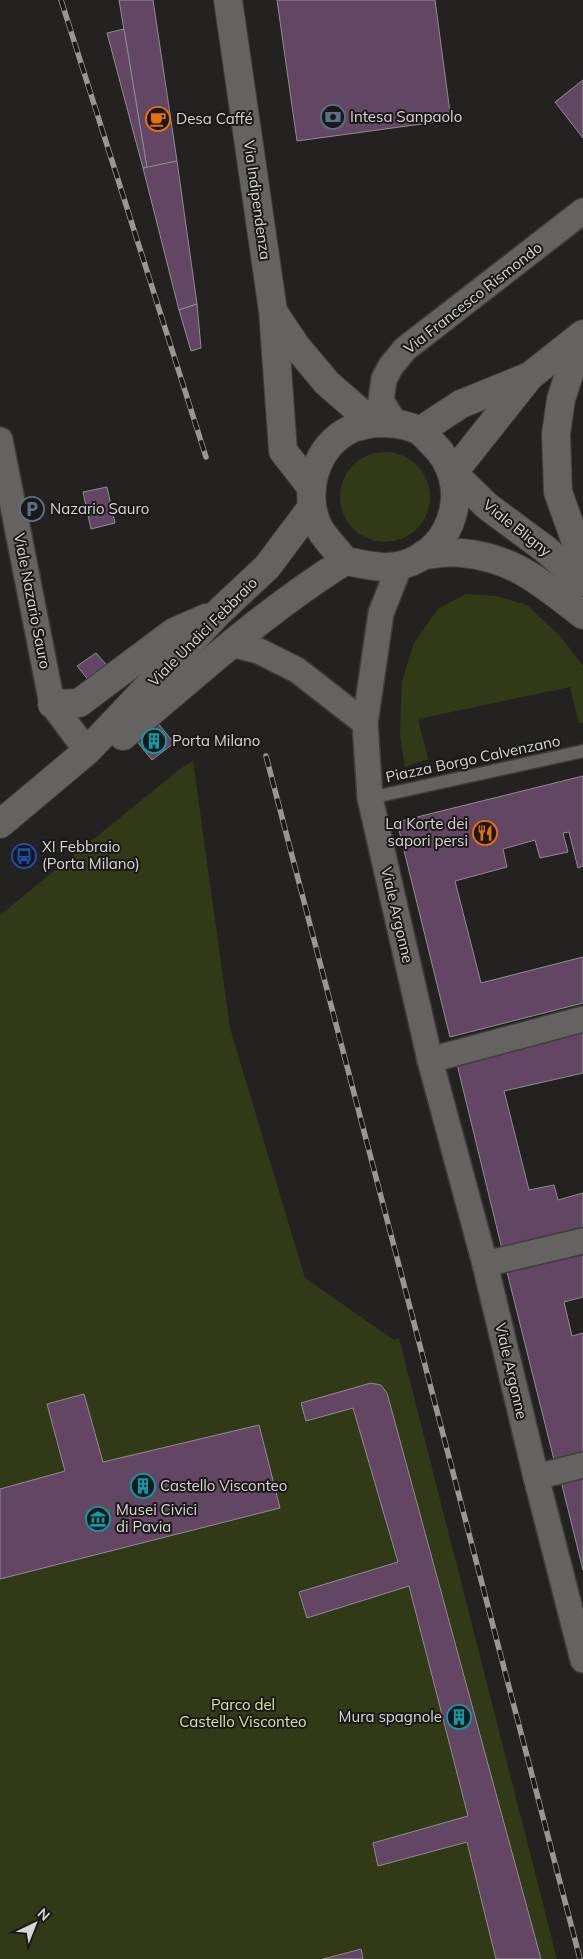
<svg xmlns="http://www.w3.org/2000/svg" width="583" height="1959" font-family="Mulish,sans-serif">
	<style>
		.green { fill: #313916 }
		.building { fill: #634664; stroke: #8f8d8f }
		.lines { fill: none; stroke-linecap: round; stroke-linejoin: round }
		.lane-casing { stroke: #3e3d3b; stroke-width: 15 }
		.street-casing { stroke: #3e3d3b; stroke-width: 28 }
		.secondary-casing { stroke: #3e3d3b; stroke-width: 30 }
		.lane { stroke: #656361; stroke-width: 12 }
		.street { stroke: #656361; stroke-width: 25 }
		.secondary { stroke: #656361; stroke-width: 28 }
		.rail-casing { stroke: #999796; stroke-width: 5.5 }
		.rail { stroke: #1b1917; stroke-width: 4; stroke-dasharray: 11; stroke-linecap: butt }
		.labels { text-anchor: middle; stroke-width: 4; stroke-linejoin: round; paint-order: stroke }
		.poi-label { font-size: 15px; fill: #d8d7d6; stroke: #1b1917; text-anchor: start }
		.street-label { font-size: 15px; fill: #d8d7d6; stroke: #1b1917 }
		.park-label { font-size: 15px; fill: #d4e7a3; stroke: #1b1917 }
	</style>
	<rect width="100%" height="100%" fill="#242220"/>
	<g class="green">
		<circle cx="385" cy="497" r="45"/>
		<path d="M466 594 496 596 527 605 561 637 583 666V723L579 724 570 687 418 719 428 759 405 767 400 734 402 681 414 643 438 609Z"/>
		<path d="M193 761 230 1028 305 1278 394 1340 399 1338 557 1959H0V915L180 769Z"/>
	</g>
	<g class="building">
		<path d="M119 0H153L177 161 147 168Z"/>
		<path d="M277 0H435L451 120 297 141Z"/>
		<path d="M124 29 147 168H143L107 33Z"/>
		<path d="M583 80V138L555 102Z"/>
		<path d="M177 161 197 304 179 310 143 168Z"/>
		<path d="M197 304 201 348 191 351 179 310Z"/>
		<path d="M107 487 115 523 91 529 83 492Z"/>
		<path d="M96 653 113 672 94 687 77 666Z"/>
		<path d="M157 722 174 743 152 760 135 739Z"/>
		<path d="M583 776V866L578 868 569 832 563 833 568 852 540 858 535 840 503 849 507 867 455 881 481 983 583 957V1003L450 1037 397 822Z"/>
		<path d="M583 1024V1073L504 1091 529 1190 554 1185 558 1200 583 1193V1228L502 1249 455 1056Z"/>
		<path d="M583 1249V1297L564 1302 572 1336 583 1333V1453L554 1460 506 1268Z"/>
		<path d="M371 1383 381 1385 387 1393 541 1959H496L467 1842 378 1866 373 1843 468 1816 409 1586 307 1618 299 1592 398 1562 353 1408 306 1421 301 1403Z"/>
		<path d="M84 1394 103 1462 259 1425 280 1508 0 1579V1489L65 1471 47 1404Z"/>
		<path d="M583 1476V1570L561 1481Z"/>
		<path d="M361 1949 363 1959H323L350 1952Z"/>
	</g>
	<g class="lines">
		<defs>
			<path id="lane" d="M370 798 583 751"/>
			<g id="street">
				<path d="M395 423 381 401 384 379 391 366 405 349 583 211"/>
				<path d="M0 440 52 704 87 751"/>
				<path d="M400 565 381 613 365 723 370 798 430 1060 485 1264 536 1477 583 1660"/>
				<path d="M231 644 259 651 297 670 365 723"/>
				<path d="M430 1060 583 1019"/>
				<path d="M485 1264 583 1241"/>
				<path d="M536 1477 583 1465"/>
			</g>
			<g id="secondary">
				<path d="M228 0 273 311 283 451 312 488"/>
				<path d="M274 313 296 346 327 383 373 423"/>
				<path d="M582 335 561 399 556 434 558 492 583 562"/>
				<path d="M373 423C389 423 403 423 418 430 423 433 428 439 432 443 473 481 457 550 402 565 383 570 364 564 345 561 337 550 323 537 317 524 303 490 316 446 351 429 358 426 366 425 373 423Z"/>
				<path d="M420 431 461 404 530 376"/>
				<path d="M453 473 530 376 583 334"/>
				<path d="M453 473 487 506 545 549 583 582"/>
				<path d="M423 555C436 554 449 551 462 553 515 558 543 584 583 615"/>
				<path d="M52 704 79 703 174 632 206 618"/>
				<path d="M123 736C195 675 265 611 345 561"/>
				<path d="M0 824 87 751 219 612 267 567 312 507"/>
			</g>
		</defs>
		<use href="#lane" class="lane-casing"/>
		<use href="#street" class="street-casing"/>
		<use href="#secondary" class="secondary-casing"/>
		<use href="#lane" class="lane"/>
		<use href="#street" class="street"/>
		<use href="#secondary" class="secondary"/>
		<defs>
			<g id="rail">
				<path d="M61 0 206 457"/>
				<path d="M266 756 580 1959"/>
			</g>
		</defs>
		<use href="#rail" class="rail-casing"/>
		<use href="#rail" class="rail"/>
	</g>
	<defs>
		<symbol id="bank-ring" viewBox="-11 -11 22 22"><circle r="9.5" fill="#1b1917" stroke="#5c6f8a" stroke-width="1.5"/><path d="M-6-4H6V4H-6ZM0-2.3a2.3 2.3 0 1 0 0 4.6a2.3 2.3 0 1 0 0-4.6Z" fill="#5c6f8a"/></symbol>
		<symbol id="cafe-ring" viewBox="-11 -11 22 22"><circle r="9.5" fill="#1b1917" stroke="#e8710a" stroke-width="1.5"/><path d="M-5.5-4.5H6V0H3Q3 3.5 0 3.5H-2.5Q-5.5 3.5-5.5 0ZM3-3.2v2h1.7v-2ZM-6 4.5H4V6H-6Z" fill="#e8710a"/></symbol>
		<symbol id="parking-ring" viewBox="-11 -11 22 22"><circle r="9.5" fill="#1b1917" stroke="#5c6f8a" stroke-width="1.5"/><path d="M-3.5-5.5H1a3.5 3.5 0 0 1 0 7H-1V5.5H-3.5ZM-1-3.4V-.6H.8a1.4 1.4 0 0 0 0-2.8Z" fill="#5c6f8a"/></symbol>
		<symbol id="building-ring" viewBox="-11 -11 22 22"><circle r="9.5" fill="#1b1917" stroke="#0f9aa8" stroke-width="1.5"/><path d="M-4-6H4V6H1V3H-1V6H-4ZM-2.5-4.3h1.7v1.8h-1.7ZM.8-4.3h1.7v1.8H.8ZM-2.5-1h1.7V.8h-1.7ZM.8-1h1.7V.8H.8Z" fill="#0f9aa8"/></symbol>
		<symbol id="restaurant-ring" viewBox="-11 -11 22 22"><circle r="9.5" fill="#1b1917" stroke="#e8710a" stroke-width="1.5"/><path d="M-5-6h1v4h1v-4h1v4h1v-4h1v5L-1.5 .5V6h-2V.5L-5-1ZM5-6V6H3V1.5H1.5Q1.5-4 5-6Z" fill="#e8710a"/></symbol>
		<symbol id="bus-ring" viewBox="-11 -11 22 22"><circle r="9.5" fill="#1b1917" stroke="#1a4fb4" stroke-width="1.5"/><path d="M-5-6H5V4H4V6H2V4H-2V6H-4V4H-5ZM-3.5-4V0h7V-4ZM-3.5 1.2v1.5H-2V1.2ZM2 1.2v1.5H3.5V1.2Z" fill="#1a4fb4"/></symbol>
		<symbol id="museum-ring" viewBox="-11 -11 22 22"><circle r="9.5" fill="#1b1917" stroke="#0f9aa8" stroke-width="1.5"/><path d="M0-6L6-3V-2H-6V-3ZM-5-1h2V3h-2ZM-1-1h2V3h-2ZM3-1h2V3H3ZM-6 4H6V6H-6Z" fill="#0f9aa8"/></symbol>
	</defs>
	<g fill-rule="evenodd">
		<use href="#bank-ring" x="319" y="103" width="28" height="28"/>
		<use href="#cafe-ring" x="144" y="105" width="28" height="28"/>
		<use href="#parking-ring" x="18" y="495" width="28" height="28"/>
		<use href="#building-ring" x="140" y="727" width="28" height="28"/>
		<use href="#restaurant-ring" x="471" y="819" width="28" height="28"/>
		<use href="#bus-ring" x="10" y="842" width="28" height="28"/>
		<use href="#building-ring" x="129" y="1472" width="28" height="28"/>
		<use href="#museum-ring" x="84" y="1505" width="28" height="28"/>
		<use href="#building-ring" x="445" y="1703" width="28" height="28"/>
	</g>
	<g class="labels">
		<g class="poi-label">
			<text x="350" y="122">Intesa Sanpaolo</text>
			<text x="176" y="124">Desa Caffé</text>
			<text x="50" y="514">Nazario Sauro</text>
			<text x="172" y="746">Porta Milano</text>
			<text x="468" y="829" text-anchor="end">La Korte dei<tspan x="468" dy="17">sapori persi</tspan></text>
			<text x="42" y="852">XI Febbraio<tspan x="42" dy="17">(Porta Milano)</tspan></text>
			<text x="160" y="1491">Castello Visconteo</text>
			<text x="116" y="1515">Musei Civici<tspan x="116" dy="17">di Pavia</tspan></text>
			<text x="442" y="1722" text-anchor="end">Mura spagnole</text>
		</g>
		<g class="street-label">
			<text transform="translate(257 200) rotate(82)" y="5">Via Indipendenza</text>
			<text transform="translate(473 298) rotate(-38)" y="5">Via Francesco Rismondo</text>
			<text transform="translate(517 528) rotate(38)" y="5">Viale Bligny</text>
			<text transform="translate(32 601) rotate(79)" y="5">Viale Nazario Sauro</text>
			<text transform="translate(203 632) rotate(-45)" y="5">Viale Undici Febbraio</text>
			<text transform="translate(473 759) rotate(-12)" y="5">Piazza Borgo Calvenzano</text>
			<text transform="translate(397 915) rotate(77)" y="5">Viale Argonne</text>
			<text transform="translate(511 1371) rotate(77)" y="5">Viale Argonne</text>
		</g>
		<g class="park-label">
			<text x="243" y="1710">Parco del<tspan x="243" dy="17">Castello Visconteo</tspan></text>
		</g>
	</g>
	<g transform="translate(35 1924) rotate(43)" stroke="#1b1917" stroke-width="4" paint-order="stroke">
	<path d="M0-4L9 19L0 12L-9 19Z" fill="#d8d7d6"/>
	<text y="-8" font-size="14" font-weight="bold" text-anchor="middle" fill="#d8d7d6">N</text>
	</g>
</svg>
